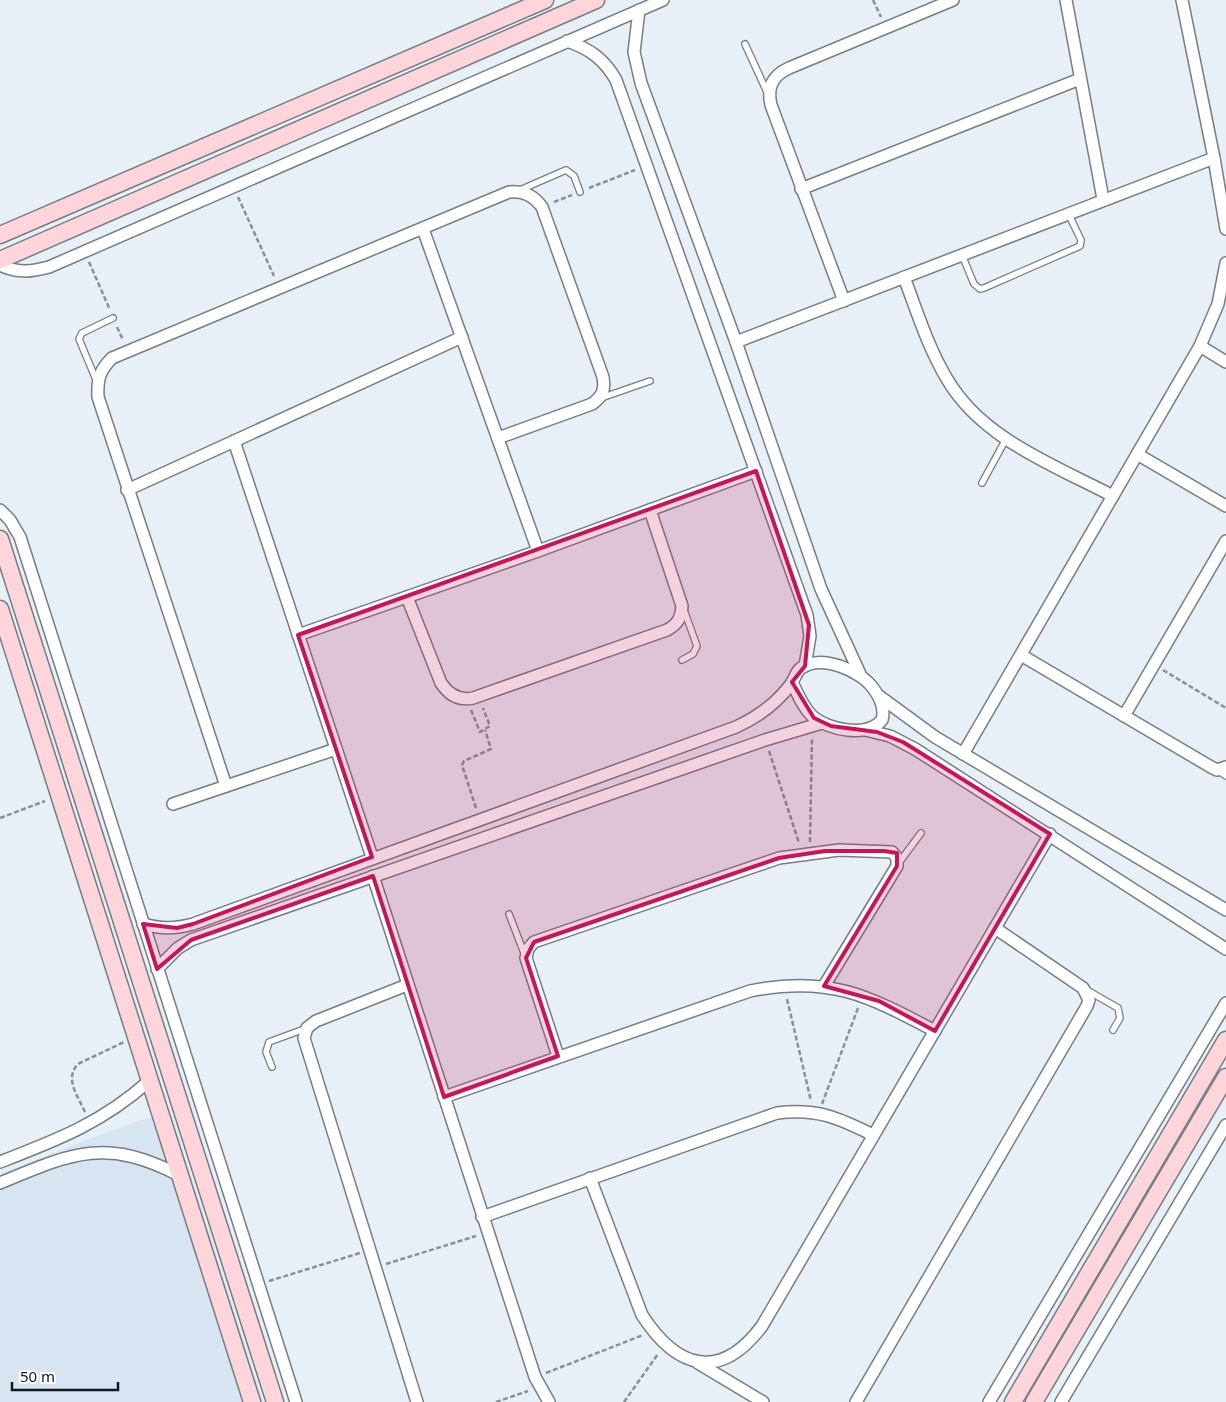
<svg xmlns="http://www.w3.org/2000/svg" width="1226" height="1402" font-family="'Noto Sans',sans-serif">
	<style>
		.built { fill: #d7e4f2 }
		.lines { fill: none; stroke-linecap: round; stroke-linejoin: round }
		.lane-casing { stroke: #777d84; stroke-width: 8 }
		.street-casing { stroke: #777d84; stroke-width: 14 }
		.secondary-casing { stroke: #777d84; stroke-width: 19 }
		.path { stroke: #8a9095; stroke-width: 2.5; stroke-dasharray: 5 2.5; stroke-linecap: butt }
		.lane { stroke: #fff; stroke-width: 5.5 }
		.street { stroke: #fff; stroke-width: 11 }
		.secondary { stroke: #fed5db; stroke-width: 16 }
		.marked { fill: #c2185b; fill-opacity: 0.2; stroke: #c2185b; stroke-width: 4; stroke-linejoin: round }
	</style>
	<rect width="100%" height="100%" fill="#e7eff7"/>
	<path class="built" d="M170 1110 263 1402H0V1174L94 1137Z"/>
	<g class="lines">
		<defs>
			<g id="lane">
				<path d="M745 44 767 92"/>
				<path d="M520 190 566 170 574 176 580 192"/>
				<path d="M962 255 974 284 980 289 984 288 1080 246 1081 240 1068 213"/>
				<path d="M97 382 79 339 82 333 113 318"/>
				<path d="M601 398 650 381"/>
				<path d="M982 483 1006 439"/>
				<path d="M682 660 693 654 697 646 684 610"/>
				<path d="M1217 770 1226 776"/>
				<path d="M898 864 921 833"/>
				<path d="M509 914 524 953"/>
				<path d="M1085 989 1118 1008 1120 1018 1113 1030"/>
				<path d="M272 1067 266 1052 269 1042 307 1028"/>
			</g>
			<g id="street">
				<path d="M1066 0 1103 199"/>
				<path d="M1182 0 1214 158 1226 229"/>
				<path d="M639 10 634 52 641 83 736 342 821 589 860 674"/>
				<path d="M567 41C590 49 604 59 616 80L807 615 810 636 805 666"/>
				<path d="M801 189 1080 79"/>
				<path d="M423 229 538 551"/>
				<path d="M0 265C17 273 31 272 49 267L663 0"/>
				<path d="M904 277C917 312 928 347 947 379 982 439 1054 465 1113 496"/>
				<path d="M844 301 771 105C767 87 772 76 789 68L953 0"/>
				<path d="M736 342 1214 158"/>
				<path d="M1200 346 1226 362"/>
				<path d="M234 441 372 857"/>
				<path d="M1137 454 1226 506"/>
				<path d="M127 490 462 337"/>
				<path d="M0 510 10 520 20 537 296 1402"/>
				<path d="M407 597 441 683C449 695 459 701 473 698L667 630C678 624 681 618 682 606L650 510"/>
				<path d="M298 635 538 551 756 471"/>
				<path d="M1021 655 1211 767 1217 770 1226 767"/>
				<path d="M879 696 935 737 1226 910"/>
				<path d="M1124 716 1226 541"/>
				<path d="M865 730 890 736 915 749 1226 949"/>
				<path d="M963 754 1200 346 1218 304 1226 263"/>
				<path d="M226 786 98 397C97 379 100 370 112 358L509 192C524 191 533 195 542 207L603 377C605 390 603 396 592 404L498 438"/>
				<path d="M173 804 336 749"/>
				<path d="M373 876 535 1377 549 1402"/>
				<path d="M143 924C161 929 175 929 193 924L736 727C758 717 776 704 791 684 795 679 795 673 801 668 821 654 860 670 873 688 880 697 885 709 882 720 867 738 828 730 812 716 803 707 798 695 792 682"/>
				<path d="M157 969 178 948 191 940 765 740 822 723"/>
				<path d="M407 985 316 1021 307 1028 304 1038 417 1402"/>
				<path d="M558 1056 526 958 528 949 534 942 779 858 839 850 892 852 897 858V866L824 986"/>
				<path d="M444 1097 750 991C829 975 867 995 935 1031"/>
				<path d="M0 1162C57 1140 102 1123 149 1081"/>
				<path d="M590 1178 642 1315C677 1369 720 1382 762 1326L1050 834"/>
				<path d="M0 1183C72 1153 105 1137 179 1175"/>
				<path d="M482 1217 777 1113C817 1108 839 1118 873 1135"/>
				<path d="M698 1363 763 1402"/>
				<path d="M856 1402 1087 1006 1089 1000 1083 988 995 928"/>
				<path d="M989 1402 1226 1003"/>
				<path d="M1061 1402 1226 1125"/>
			</g>
			<g id="secondary">
				<path d="M0 235 545 0"/>
				<path d="M0 260 596 0"/>
				<path d="M0 539 275 1402"/>
				<path d="M0 609 252 1402"/>
				<path d="M1013 1402 1226 1040"/>
				<path d="M1034 1402 1226 1077"/>
			</g>
		</defs>
		<use href="#lane" class="lane-casing"/>
		<use href="#street" class="street-casing"/>
		<use href="#secondary" class="secondary-casing"/>
		<g class="path">
			<path d="M873 0 881 17"/>
			<path d="M589 188 635 170"/>
			<path d="M238 197 274 276"/>
			<path d="M554 202 572 195"/>
			<path d="M89 262 110 310"/>
			<path d="M117 327 123 340"/>
			<path d="M1163 670 1226 708"/>
			<path d="M471 710 480 732 490 726 483 708"/>
			<path d="M769 751 799 843"/>
			<path d="M476 808 462 765 464 761 491 749 485 730"/>
			<path d="M0 818 45 801"/>
			<path d="M810 842 812 738"/>
			<path d="M787 999 811 1101"/>
			<path d="M822 1104 858 1008"/>
			<path d="M85 1112C78 1096 64 1079 78 1064L124 1042"/>
			<path d="M386 1264 476 1236"/>
			<path d="M269 1281 360 1253"/>
			<path d="M546 1373 643 1335"/>
			<path d="M496 1402 528 1391"/>
			<path d="M624 1402 658 1354"/>
		</g>
		<use href="#lane" class="lane"/>
		<use href="#street" class="street"/>
		<use href="#secondary" class="secondary"/>
	</g>
	<path class="marked" d="M756 471 809 625 805 666 792 682 814 718 831 726 877 732 903 742 1050 834 935 1031 879 1001 824 986 897 866V853L884 851H825L779 858 534 942 526 958 558 1056 444 1097 373 876 191 940 157 969 143 924 177 928 193 924 372 857 298 635Z"/>
	<path d="M12 1382v8h106v-8" fill="none" stroke="#141619" stroke-width="2.5"/>
	<text x="20" y="1382" font-size="15" fill="#141619" stroke="#ffffff" stroke-width="4" paint-order="stroke">50 m</text>
</svg>
